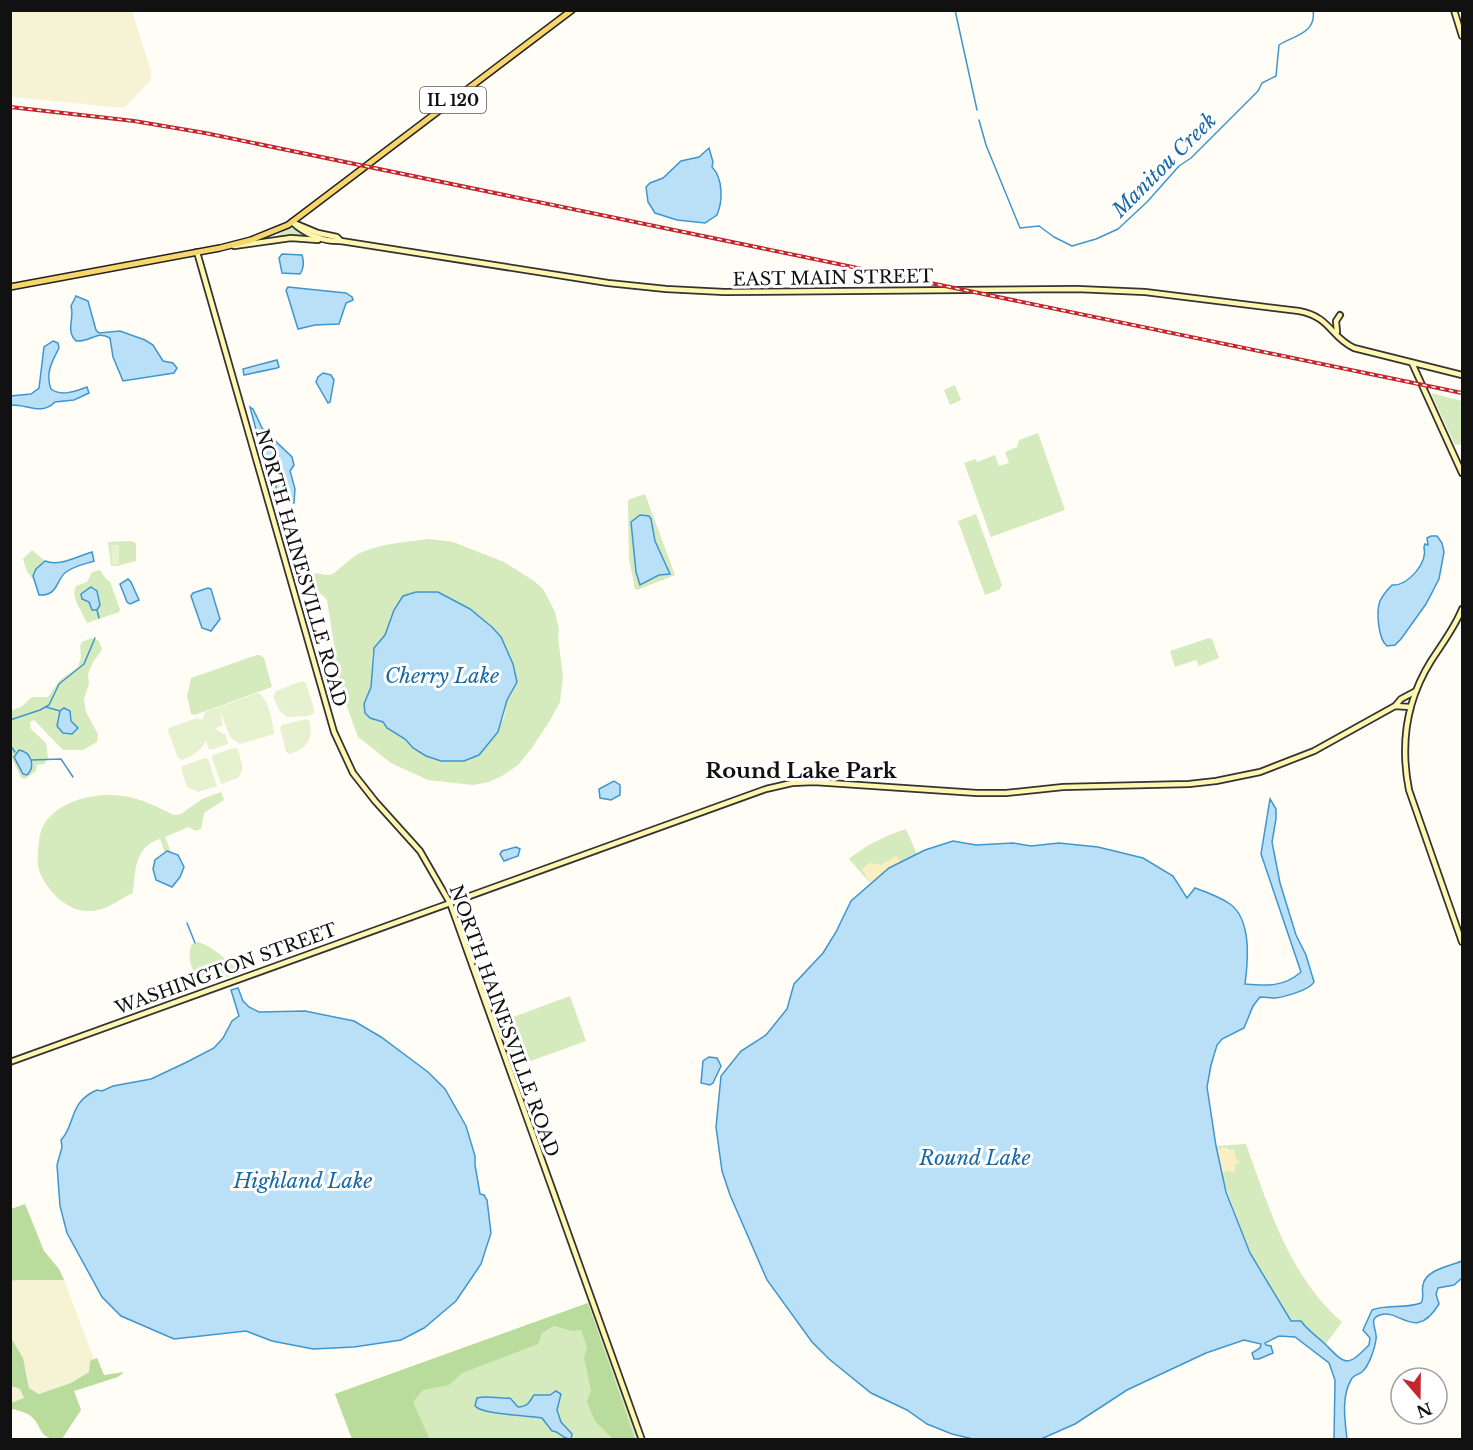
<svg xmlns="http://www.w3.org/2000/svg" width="1473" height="1450" font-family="'Libre Baskerville',serif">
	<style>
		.farmland { fill: #f6f3d4 }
		.green { fill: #d5ebbd; fill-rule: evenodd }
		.forest { fill: #b9dc9c }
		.sand { fill: #fbeec1 }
		.pitch { fill: #e6f2cf }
		.water { fill: #b9e0f7; stroke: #3f96cf; stroke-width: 1.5 }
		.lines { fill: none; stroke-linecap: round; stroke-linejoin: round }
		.stream { stroke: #3f96cf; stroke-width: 1.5 }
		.secondary-casing { stroke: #333; stroke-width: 8 }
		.primary-casing { stroke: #222; stroke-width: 8 }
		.secondary { stroke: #fff6b0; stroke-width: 4.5 }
		.primary { stroke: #f9d66b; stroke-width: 5 }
		.rail-casing { stroke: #c4262e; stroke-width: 4 }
		.rail { stroke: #fff; stroke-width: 1.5; stroke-dasharray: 4.5; stroke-linecap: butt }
		.labels { text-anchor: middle; stroke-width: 6; stroke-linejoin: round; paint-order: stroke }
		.shield { fill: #fff; stroke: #585858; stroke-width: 1.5 }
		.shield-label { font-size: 16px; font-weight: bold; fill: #111 }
		.street-label { font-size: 18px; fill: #111; stroke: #fff }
		.water-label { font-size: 20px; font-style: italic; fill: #1768a6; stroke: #fff }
		.quarter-label { font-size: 21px; font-weight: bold; fill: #111; stroke: #fff }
	</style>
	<rect width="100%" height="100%" fill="#fffdf5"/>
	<g class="farmland">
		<path d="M10 11H132L151 71V80L124 108 11 97Z"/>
		<path d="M17 1280H64L100 1375 44 1396 29 1388 27 1371 11 1338V1281Z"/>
		<path d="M11 1386 20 1389 26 1402 11 1408Z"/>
	</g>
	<g class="green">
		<path d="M290 227 311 236 312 237H274Z"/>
		<path d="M955 385 961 400 950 405 944 390Z"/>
		<path d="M1431 393 1462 401V444L1455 445Z"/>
		<path d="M1038 433 1065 510 991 537 964 463 976 459 977 462 995 455 999 466 1009 463 1005 452 1017 447 1019 440Z"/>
		<path d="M645 494 675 575 637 590 635 589 629 559 628 500Z"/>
		<path d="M976 514 1002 585 999 590 985 595 958 521Z"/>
		<path d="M430 539 453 542 504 562 534 581 543 589 555 612 559 630 558 637 563 677 560 702 549 722 531 749 518 765 502 776 489 782 473 785 428 780 391 763 358 737 341 690 327 600C321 591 309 591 306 579L308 576C319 570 321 576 330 575 334 575 352 556 360 553 382 543 407 542 430 539ZM427 592C448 592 491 619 501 638 508 651 512 668 517 682L507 700 504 718 479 755 464 761H441L413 748 405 739 387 728 364 704 371 687 372 653 385 635 394 610 403 596Z"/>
		<path d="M129 541 135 542 136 545V561L117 566H111L108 542Z"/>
		<path d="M32 550 45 561 36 569 34 580 27 572 23 559Z"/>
		<path d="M100 570 105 578 110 582 120 609 119 612 87 623C82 610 70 598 76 586L87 582 92 572Z"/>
		<path d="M91 638 99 641 102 650 93 662 88 674 89 684 84 699 86 712 98 734 97 742 83 750H63L34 720 30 722 31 729 46 743 48 758 44 764 37 765 36 771 25 779 21 778 11 756 10 711 21 707 32 697H48L60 680 78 667 81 657 80 646 82 642ZM60 711 71 715V721L78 728 63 733C55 726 58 721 60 711ZM25 752 33 765 30 772 21 768 14 757Z"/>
		<path d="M1209 638 1212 639 1219 658 1199 666 1196 660 1175 667 1170 651Z"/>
		<path d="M257 655H260L264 658 272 687 195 715 191 714 187 696 191 678Z"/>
		<path d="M221 792 224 800 204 813 201 829 195 831 189 827 165 837 171 852 167 851 165 853 160 839C135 846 135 871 133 893 117 900 106 912 87 911 74 911 61 902 52 892 37 873 36 865 39 841 42 804 91 791 123 796 143 799 157 807 174 815L181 814 202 799Z"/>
		<path d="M906 829 917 854 889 868 870 883 849 859C866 845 884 836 906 829Z"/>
		<path d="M198 942C216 947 227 964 244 971L205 985C194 975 185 960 192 944Z"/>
		<path d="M570 996 586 1041 514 1067 497 1023Z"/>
		<path d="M1246 1144C1269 1208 1289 1276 1342 1322L1325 1345 1308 1331 1301 1321H1291L1250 1253 1221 1174 1227 1170 1233 1172 1235 1169 1234 1164H1237L1233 1149 1230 1151 1226 1148 1217 1151 1216 1146Z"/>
		<path d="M588 1303 638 1439H352L335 1394Z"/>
	</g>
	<g class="forest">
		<path d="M25 1204 44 1251 59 1269 64 1280H17L11 1281V1209Z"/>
		<path d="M588 1303 635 1439H613L595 1421 587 1402 591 1390 584 1357 587 1348 581 1330 573 1331 554 1326 542 1333 538 1344 462 1373 449 1385 423 1390 413 1402 429 1438 427 1439H352L335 1394Z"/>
		<path d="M11 1338 23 1358 29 1388 39 1394 71 1383 89 1372 90 1361 97 1358 104 1375 124 1372 118 1377 74 1391 81 1410 62 1439C35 1440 45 1425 28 1414 24 1412 18 1411 14 1409L11 1410V1403L24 1398 20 1389 11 1386Z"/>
	</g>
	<g class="sand">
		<path d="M896 856 901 862 870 883 862 869 869 863 881 865Z"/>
		<path d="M1223 1147 1228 1151 1236 1150 1234 1156 1240 1162 1234 1165V1172L1227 1170 1221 1174 1217 1151Z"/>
	</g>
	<g class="pitch">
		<path d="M111 545H119V564L112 565Z"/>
		<path d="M302 681 306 683 314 709 313 714 308 716 287 717 279 710 273 697 276 691Z"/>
		<path d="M258 693C269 698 273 723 274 734L240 744 230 737 220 710 223 725 215 729 226 735 228 744 211 750 208 748 206 740C201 752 193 755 182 760L178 758 168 731 169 728 197 718 202 720 205 712Z"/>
		<path d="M306 719 309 720C314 739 307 748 290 754L286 752 280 728 282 725Z"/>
		<path d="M234 748 238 749 243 769 238 778 221 784 212 758 213 755Z"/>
		<path d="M205 758 208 759 217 786 198 792 187 787 181 769 182 766Z"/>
	</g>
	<g class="water">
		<path d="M709 148 713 162 712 167C723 178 723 201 717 215L705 223 677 220 655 213 648 202 646 187 650 183 663 178 681 161 699 157Z"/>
		<path d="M282 254 302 255C304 261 304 269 300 274L282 273 279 258Z"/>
		<path d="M288 287 346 293 352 297 353 300 346 303 339 324 315 325 298 329 286 290Z"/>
		<path d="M76 296 88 301 96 330 99 333 120 331 145 340 153 345 163 361 173 363 177 368 174 373 123 381 113 357 110 338C96 330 92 342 76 341 65 330 75 319 71 306Z"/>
		<path d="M53 341 58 343 59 348C52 362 45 373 51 389 61 397 76 391 87 387L89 393 74 400 55 402C42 416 27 404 11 405V396L31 394 39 388 44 347Z"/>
		<path d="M277 360 279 367 277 368 244 375 243 369Z"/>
		<path d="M323 373 331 375 334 380 330 402 328 403 316 382 318 377Z"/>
		<path d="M250 407 253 409 262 428 292 457 294 465 290 471 295 489 294 503C287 502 274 494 276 486 277 482 280 479 281 476L276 468 263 456Z"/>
		<path d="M640 515 649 516 651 519 655 541 670 574 659 575 640 585 636 572 631 522Z"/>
		<path d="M1431 536H1437L1442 543 1444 552 1439 579 1426 604 1401 639 1395 645 1387 646C1378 639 1376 611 1380 601 1383 595 1387 590 1392 585 1408 586 1428 563 1424 547L1425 544 1428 545 1427 538Z"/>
		<path d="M92 552 94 561C85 564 74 566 66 572 56 579 59 596 39 595L33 576 36 569 45 561C60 567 77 556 92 552Z"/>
		<path d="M128 579 131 582 139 600 130 604 127 602 120 584Z"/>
		<path d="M91 587 97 591 100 605 97 610H92L89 602 82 599 81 594Z"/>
		<path d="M208 588 211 589 220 619 211 631 202 628 191 596 193 593Z"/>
		<path d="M416 592H438L470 609 492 627 501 637 513 664 517 682 507 700 498 732 479 755 464 761H441L426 756 413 748 405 739 387 728 383 722 370 718 365 713 364 704 371 687 374 648 385 635 394 610 403 596Z"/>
		<path d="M64 708 70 711 71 721 78 728 72 734 63 733 57 726 60 711Z"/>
		<path d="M19 750C31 752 36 766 27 775L23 774 14 757Z"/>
		<path d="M614 781 620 785V795L611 800 600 798 599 789Z"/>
		<path d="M1270 799 1276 809V819L1272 842 1280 883 1296 935 1306 955 1314 982C1310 990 1284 997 1275 998 1270 998 1265 997 1260 997L1253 1006 1244 1028 1222 1039 1217 1045 1211 1065 1207 1087 1216 1146 1226 1192 1250 1253 1291 1321H1301C1308 1331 1317 1336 1325 1344 1346 1365 1346 1368 1369 1345L1370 1338 1363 1330 1372 1310C1386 1304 1405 1309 1421 1303 1425 1297 1421 1292 1423 1285 1425 1270 1450 1266 1462 1261V1278L1454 1285 1438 1288 1436 1294 1439 1304C1415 1343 1400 1308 1380 1315 1367 1319 1378 1330 1376 1339 1375 1348 1369 1366 1362 1372 1358 1375 1353 1375 1351 1380 1341 1397 1345 1421 1347 1439H1334L1335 1380 1329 1363 1295 1337 1279 1336 1265 1343 1266 1345 1271 1346 1273 1353 1259 1359H1254L1252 1353 1260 1348 1261 1344 1244 1340 1206 1353 1127 1390 1075 1424 1041 1439H973L952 1434 927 1424 907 1410 871 1393 829 1359 812 1342 767 1280 730 1195 722 1171 716 1127 721 1076 741 1051 766 1035 787 1009 794 984 823 953 836 932 851 901 889 868 925 850 953 841 976 845 1013 843 1031 846 1059 843 1098 847 1143 858 1173 876 1187 898 1195 888C1206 892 1220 897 1230 904 1252 920 1248 961 1245 984 1267 986 1284 987 1301 972L1261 854Z"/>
		<path d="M516 847 520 849 518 856 504 861 500 854 502 851Z"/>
		<path d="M167 851 178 855 184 867 180 877 172 887 156 880 153 869 155 860Z"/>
		<path d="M238 988 243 1001 249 1007 259 1012 305 1011 354 1021 381 1037 428 1072 445 1089 466 1126 475 1156V1165L480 1194 484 1195 487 1200 491 1233 481 1264 456 1301 424 1328 401 1340 354 1347 313 1349 272 1341 246 1331 174 1339 121 1316 102 1297 67 1233 60 1206 57 1165 62 1147 61 1140C76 1125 68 1102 97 1090L102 1091 113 1086 151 1079 187 1062 214 1048 223 1038 232 1021 239 1016 231 990Z"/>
		<path d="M709 1057 717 1058 721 1066 713 1083 710 1085 701 1083 703 1061Z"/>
		<path d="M556 1391 561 1394 557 1410 561 1422 572 1434 571 1439C563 1440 560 1431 552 1431L542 1418C526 1415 483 1415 475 1406L477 1398C488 1395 499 1399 510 1398L518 1407C529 1406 529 1402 534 1395H550Z"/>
	</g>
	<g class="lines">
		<g class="stream">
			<path d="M955 10 977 110"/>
			<path d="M979 120 986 145 1020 228 1039 226 1054 237 1072 246 1096 239 1118 229 1147 202 1179 166 1191 158 1258 91 1262 83 1276 76 1279 45C1292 36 1317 34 1313 10"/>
			<path d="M97 610 99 618"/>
			<path d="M46 707 60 711"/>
			<path d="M10 720 40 710 49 705 59 684 84 664 95 638"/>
			<path d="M10 745 15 752"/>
			<path d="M31 760 61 759 73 777"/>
			<path d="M187 923 195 943"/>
		</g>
		<defs>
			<g id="secondary">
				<path d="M1454 10 1462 36"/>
				<path d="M292 222C305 234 323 242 341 241L608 283 666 289 724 292 1077 289 1145 292 1299 311C1331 317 1330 337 1354 348L1462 375"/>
				<path d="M294 223 318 233 337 237 341 241"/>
				<path d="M234 246 291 238 318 240"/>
				<path d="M197 252 334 732 353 773 375 801 420 851 450 903 642 1440"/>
				<path d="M1337 332 1336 321 1340 315"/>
				<path d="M1412 363 1462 473"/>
				<path d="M1462 609C1455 627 1442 644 1431 661 1406 701 1400 744 1409 790L1462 942"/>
				<path d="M1396 705 1401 699 1416 691"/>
				<path d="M10 1062 766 789 792 783 814 782 977 793H1006L1063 787 1189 784 1216 781 1260 772 1314 751 1395 706 1410 707"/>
			</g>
			<path id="primary" d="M10 287 220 248 251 240 288 225 572 10"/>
		</defs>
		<use href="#secondary" class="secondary-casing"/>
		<use href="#primary" class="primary-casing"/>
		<use href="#secondary" class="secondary"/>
		<use href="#primary" class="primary"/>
		<defs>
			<path id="rail" d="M10 107 134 121 205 133 1462 393"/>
		</defs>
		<use href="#rail" class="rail-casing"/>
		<use href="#rail" class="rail"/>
	</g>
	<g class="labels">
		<rect class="shield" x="420" y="87" width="66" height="26" rx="4.5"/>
		<g class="shield-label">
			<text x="453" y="106">IL 120</text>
		</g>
		<g class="street-label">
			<text transform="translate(833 278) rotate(-1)" y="6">EAST MAIN STREET</text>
			<text transform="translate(301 568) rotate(74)" y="6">NORTH HAINESVILLE ROAD</text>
			<text transform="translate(226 969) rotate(-20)" y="6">WASHINGTON STREET</text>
			<text transform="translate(504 1021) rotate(70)" y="6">NORTH HAINESVILLE ROAD</text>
		</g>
		<g class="water-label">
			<text transform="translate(1164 165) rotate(-45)" y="7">Manitou Creek</text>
			<text x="442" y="683">Cherry Lake</text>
			<text x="975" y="1165">Round Lake</text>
			<text x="303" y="1188">Highland Lake</text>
		</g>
		<g class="quarter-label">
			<text x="801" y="778">Round Lake Park</text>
		</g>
	</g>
	<rect width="1473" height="1450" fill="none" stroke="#111111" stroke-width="24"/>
	<g transform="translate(1419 1396) rotate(160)"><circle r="28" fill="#ffffff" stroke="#a0a0a0" stroke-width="1.5"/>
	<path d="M0-4.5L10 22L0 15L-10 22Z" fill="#c4262e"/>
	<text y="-9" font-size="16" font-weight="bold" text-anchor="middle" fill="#111111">N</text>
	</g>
</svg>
